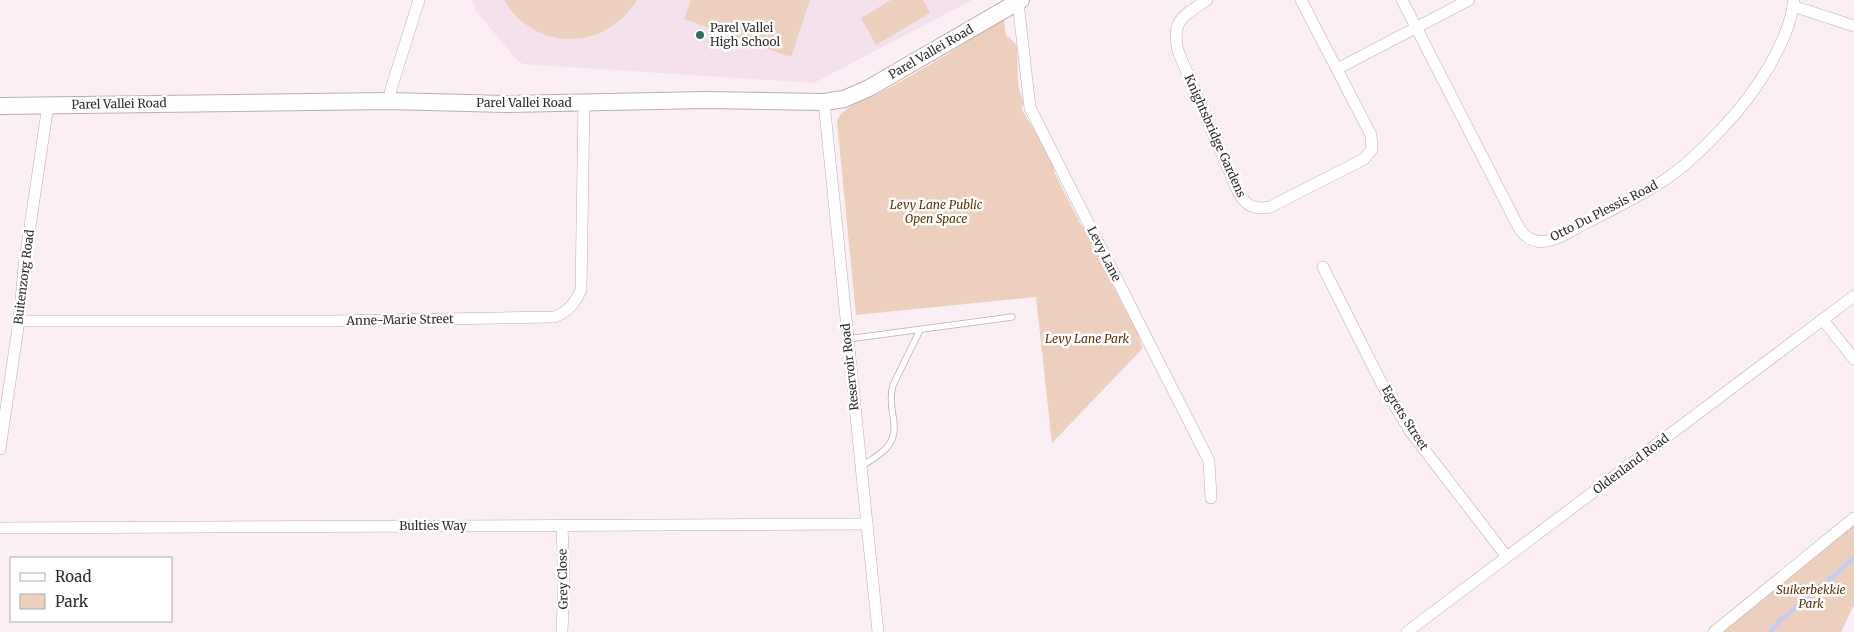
<svg xmlns="http://www.w3.org/2000/svg" width="1854" height="632" font-family="Merriweather,serif">
	<style>
		.built { fill: #f5e1eb }
		.green { fill: #eccfbc }
		.lines { fill: none; stroke-linecap: round; stroke-linejoin: round }
		.stream { stroke: #c4ccf5; stroke-width: 4.5 }
		.lane-casing { stroke: #baaeb3; stroke-width: 7 }
		.street-casing { stroke: #baaeb3; stroke-width: 12 }
		.secondary-casing { stroke: #baaeb3; stroke-width: 18 }
		.lane { stroke: #fff; stroke-width: 5.5 }
		.street { stroke: #fff; stroke-width: 11 }
		.secondary { stroke: #fff; stroke-width: 16 }
		.poi-dot { fill: #2e6f5d; stroke: #fff; stroke-width: 2 }
		.labels { text-anchor: middle; stroke-width: 5; stroke-linejoin: round; paint-order: stroke }
		.poi-label { font-size: 12px; fill: #312c2e; stroke: #fff; text-anchor: start }
		.street-label { font-size: 12px; fill: #312c2e; stroke: #fff }
		.park-label { font-size: 12px; font-style: italic; fill: #613103; stroke: #fff }
	</style>
	<rect width="100%" height="100%" fill="#fbeef4"/>
	<path class="built" d="M472 0H972L814 83 523 64 516 59 476 11Z"/>
	<g class="green">
		<path d="M504 0H637C605 52 535 52 504 0Z"/>
		<path d="M691 0H810L791 57 684 19Z"/>
		<path d="M891 0H923L930 13 876 45 861 18Z"/>
		<path d="M1004 19 1006 36 1010 38 1017 46 1018 86 1023 101 1022 110 1054 163V172L1080 223 1087 233 1125 310C1130 315 1138 324 1139 332 1139 338 1140 341 1143 348L1052 443 1036 297 856 315 837 122C840 107 866 100 879 93 922 71 963 44 1004 19Z"/>
		<path d="M1854 518V605L1841 632H1714L1742 608 1754 592Z"/>
	</g>
	<g class="lines">
		<path class="stream" d="M1770 632 1779 621 1801 604 1854 558"/>
		<defs>
			<g id="lane">
				<path d="M848 339 1012 317"/>
				<path d="M860 467C882 453 899 446 893 416 891 405 890 396 893 385L920 330"/>
			</g>
			<g id="street">
				<path d="M1207 0C1183 16 1171 20 1178 51L1238 192C1246 206 1254 210 1270 207L1364 159 1372 149 1371 135 1301 0"/>
				<path d="M1402 0 1519 228C1523 234 1529 240 1537 241 1553 244 1572 230 1586 223 1613 209 1641 196 1666 179 1688 164 1707 145 1725 125 1754 95 1789 43 1794 0"/>
				<path d="M1018 2 1030 108 1209 461 1211 498"/>
				<path d="M1793 6 1854 26"/>
				<path d="M1337 69 1469 0"/>
				<path d="M389 101 391 89 419 0"/>
				<path d="M824 102 878 632"/>
				<path d="M1323 267 1384 388 1410 431 1507 557"/>
				<path d="M1823 320 1854 359"/>
				<path d="M19 321H333L554 317C568 312 575 303 581 290L584 102"/>
				<path d="M0 449 19 321 24 267 48 105"/>
				<path d="M562 526 564 582 562 632"/>
				<path d="M0 528 867 524"/>
				<path d="M1407 632 1854 296"/>
				<path d="M1714 632 1854 518"/>
			</g>
			<path id="secondary" d="M0 106 389 101 505 104 706 100 824 102 844 99 869 88 1021 0"/>
		</defs>
		<use href="#lane" class="lane-casing"/>
		<use href="#street" class="street-casing"/>
		<use href="#secondary" class="secondary-casing"/>
		<use href="#lane" class="lane"/>
		<use href="#street" class="street"/>
		<use href="#secondary" class="secondary"/>
	</g>
	<circle class="poi-dot" cx="700" cy="35" r="5"/>
	<g class="labels">
		<g class="poi-label">
			<text x="710" y="32">Parel Vallei<tspan x="710" dy="14">High School</tspan></text>
		</g>
		<g class="street-label">
			<text transform="translate(931 52) rotate(-30)" y="4">Parel Vallei Road</text>
			<text x="524" y="107">Parel Vallei Road</text>
			<text transform="translate(119 104) rotate(-1)" y="4">Parel Vallei Road</text>
			<text transform="translate(1215 136) rotate(66)" y="4">Knightsbridge Gardens</text>
			<text transform="translate(1604 211) rotate(-27)" y="4">Otto Du Plessis Road</text>
			<text transform="translate(1104 254) rotate(63)" y="4">Levy Lane</text>
			<text transform="translate(24 277) rotate(-83)" y="4">Buitenzorg Road</text>
			<text transform="translate(400 320) rotate(-1)" y="4">Anne-Marie Street</text>
			<text transform="translate(850 367) rotate(-96)" y="4">Reservoir Road</text>
			<text transform="translate(1405 418) rotate(57)" y="4">Egrets Street</text>
			<text transform="translate(1631 464) rotate(-37)" y="4">Oldenland Road</text>
			<text x="433" y="530">Bulties Way</text>
			<text transform="translate(563 579) rotate(-91)" y="4">Grey Close</text>
		</g>
		<g class="park-label">
			<text x="936" y="209">Levy Lane Public<tspan x="936" dy="14">Open Space</tspan></text>
			<text x="1087" y="343">Levy Lane Park</text>
			<text x="1811" y="594">Suikerbekkie<tspan x="1811" dy="14">Park</tspan></text>
		</g>
	</g>
	<rect x="10" y="557" width="162" height="65" fill="#ffffff" stroke="#adabab"/>
	<rect x="20" y="573" width="25" height="8" fill="#ffffff" stroke="#adabab"/>
	<text x="55" y="582" font-size="15" fill="#312c2e">Road</text>
	<rect x="20" y="594" width="25" height="15" fill="#eccfbc" stroke="#adabab"/>
	<text x="55" y="607" font-size="15" fill="#312c2e">Park</text>
</svg>
